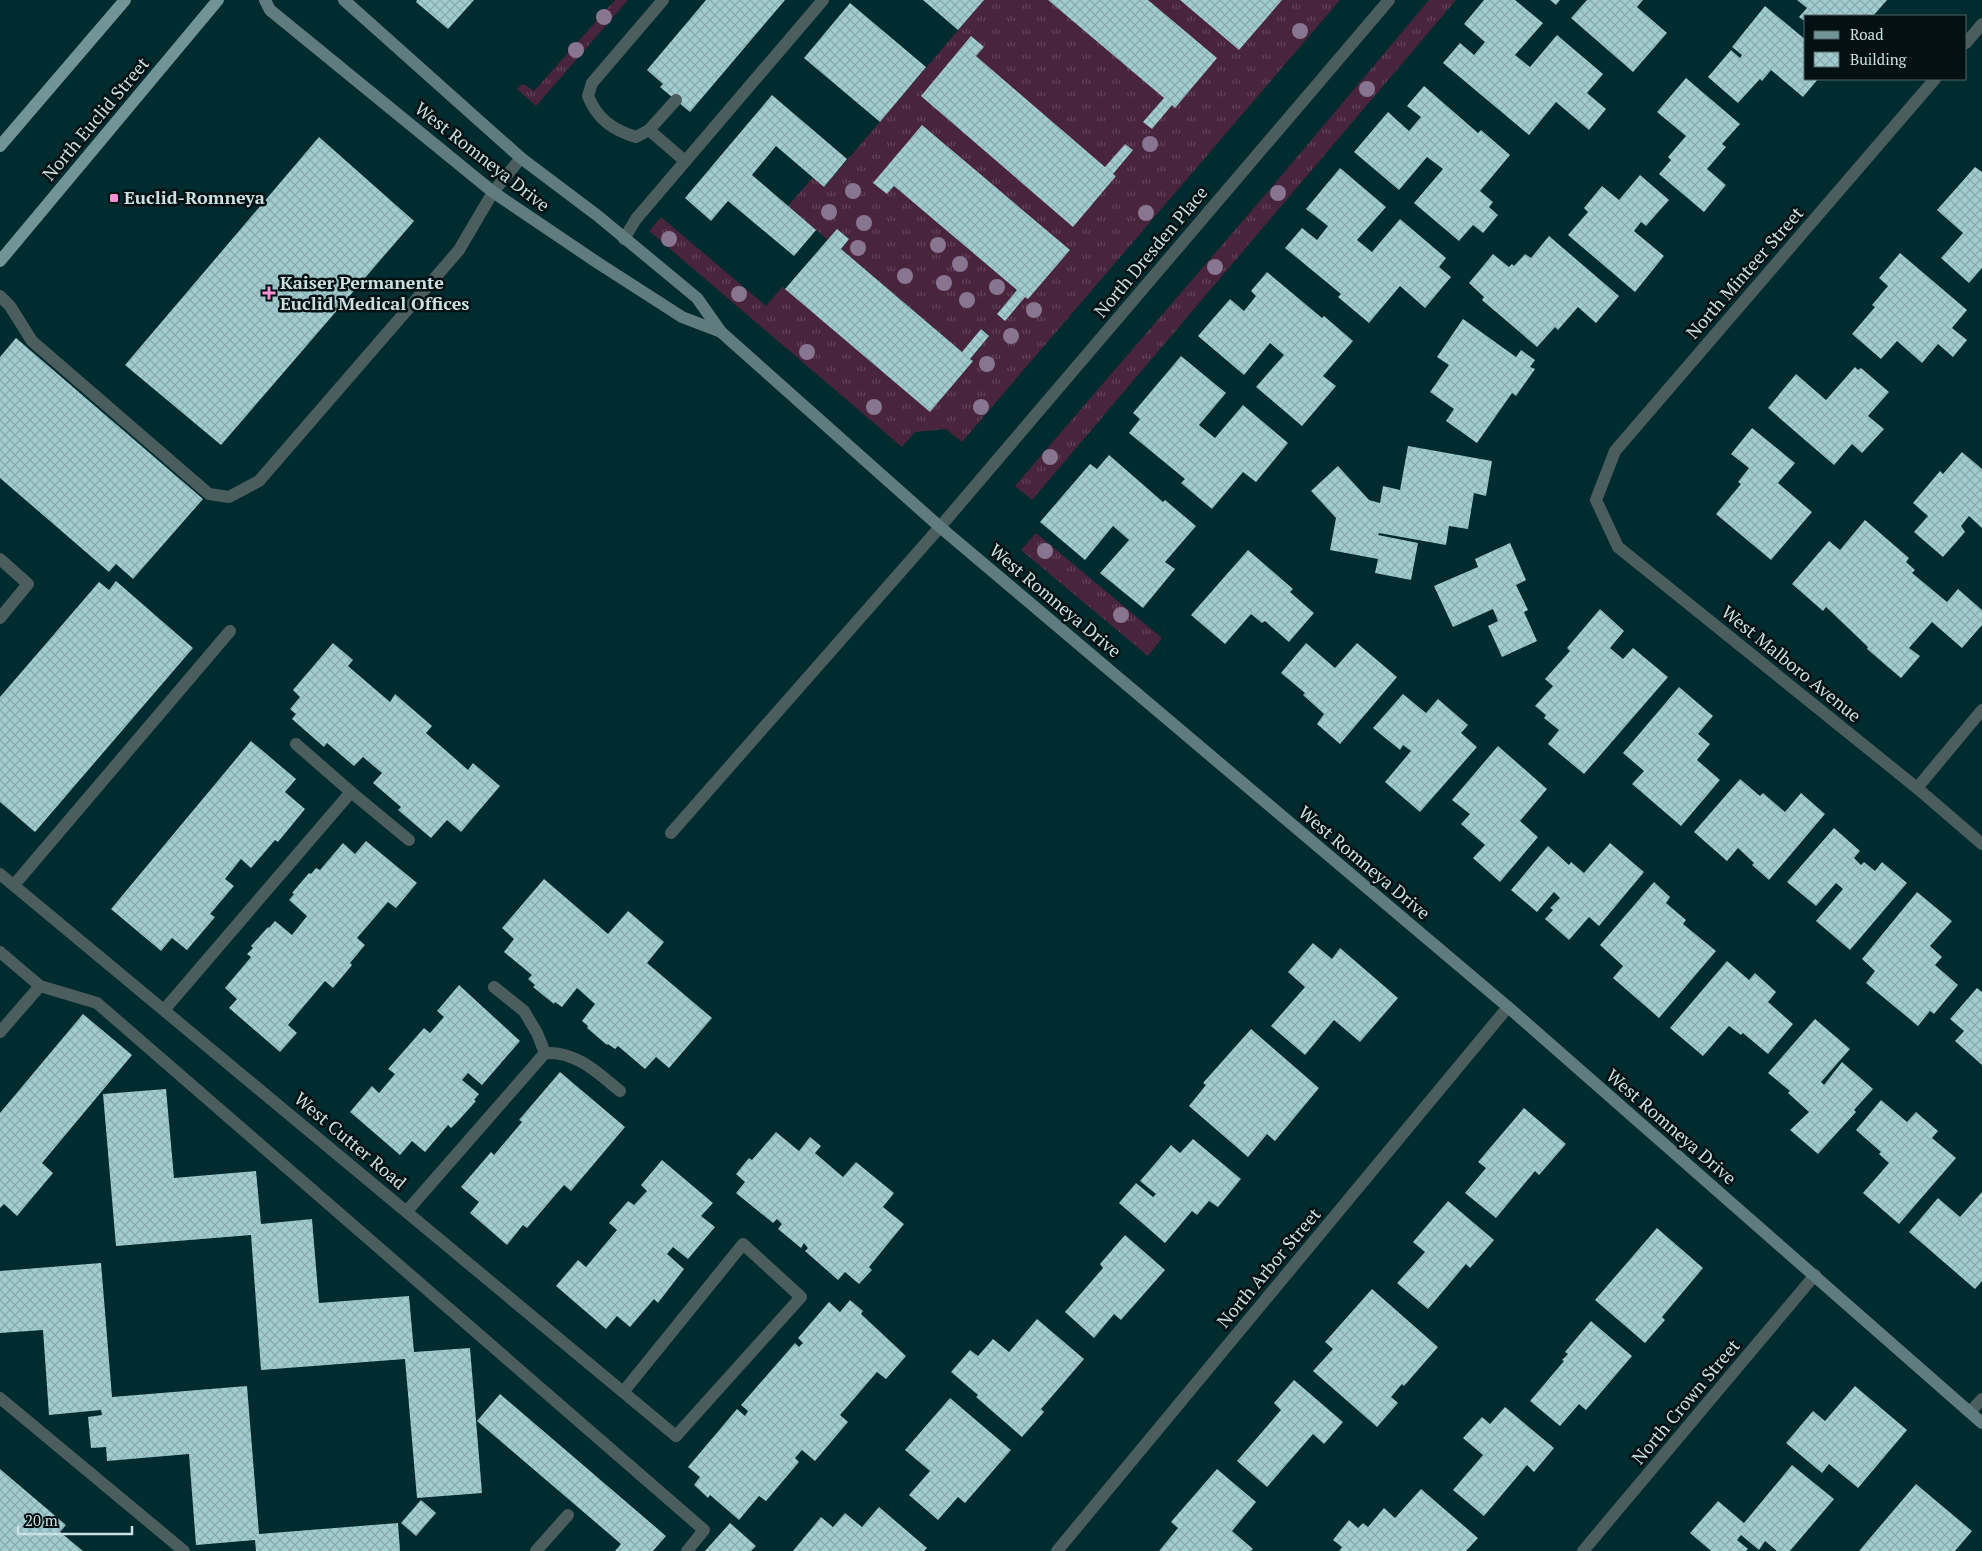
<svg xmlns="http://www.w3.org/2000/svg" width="1982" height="1551" font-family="'PT Serif',serif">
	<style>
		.grass { fill: url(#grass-tufts) }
		.building { fill: url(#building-cross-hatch) }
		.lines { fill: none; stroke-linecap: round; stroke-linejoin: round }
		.lane { stroke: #4c5d5e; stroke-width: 12 }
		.street { stroke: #4c5d5e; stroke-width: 12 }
		.secondary { stroke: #617c7e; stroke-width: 12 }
		.primary { stroke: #719497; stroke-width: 12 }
		.tree { fill: #88758f }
		.poi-dot { fill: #f591d2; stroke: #031113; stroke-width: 2 }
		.labels { text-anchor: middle; stroke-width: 5; stroke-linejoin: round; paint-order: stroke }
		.street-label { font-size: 18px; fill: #cbe0e2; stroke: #031113 }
		.poi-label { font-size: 18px; font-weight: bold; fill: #cbe0e2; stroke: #031113; text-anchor: start }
	</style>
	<defs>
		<pattern id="grass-tufts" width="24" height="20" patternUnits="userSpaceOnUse" patternTransform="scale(1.25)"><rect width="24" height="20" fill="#49253d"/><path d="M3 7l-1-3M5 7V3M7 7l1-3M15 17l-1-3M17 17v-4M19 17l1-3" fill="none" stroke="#624459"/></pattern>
		<pattern id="building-cross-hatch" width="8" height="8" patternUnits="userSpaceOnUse" patternTransform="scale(1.25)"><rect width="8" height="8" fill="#a1ccd0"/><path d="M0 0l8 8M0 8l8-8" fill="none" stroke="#88aaad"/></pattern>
	</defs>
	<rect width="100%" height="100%" fill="#002b2f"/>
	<g class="grass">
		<path d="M615 0H628L536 106 517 89 522 84 527 86 534 91Z"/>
		<path d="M984 0H1340L962 442 946 429 915 432 902 447 649 231 661 217 766 306 783 286 785 289 970 359 989 336 982 329 962 352 841 249 849 239 837 229 828 240 788 206 813 177 824 187Z"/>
		<path d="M1429 0H1456L1032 500 1015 486 1271 188Z"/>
		<path d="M1036 533 1162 638 1148 656 1021 550Z"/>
	</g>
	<g class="building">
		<path d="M417 0H474L448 29 416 2Z"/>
		<path d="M706 0H785L690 112 660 87 663 84 647 70Z"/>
		<path d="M923 0H984L958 30Z"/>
		<path d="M1048 0H1148L1217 58 1175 108 1172 105 1152 129 1143 122 1164 98Z"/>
		<path d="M1180 0H1282L1239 50Z"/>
		<path d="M1484 0H1515L1543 23 1515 55 1530 67 1557 35 1603 74 1587 93 1606 109 1589 130 1556 102 1529 135 1443 63 1460 43 1474 55 1485 42 1464 24Z"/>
		<path d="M1550 0H1560L1556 5Z"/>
		<path d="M1587 0H1643L1637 7 1667 33 1633 72 1571 18Z"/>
		<path d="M1797 0H1887L1873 16H1806V22L1799 17 1807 8Z"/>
		<path d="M850 3 926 67 880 122 804 58Z"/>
		<path d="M1765 6 1806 40V79H1818L1803 97 1771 70 1762 81 1760 79 1738 103 1708 77 1731 50 1740 58 1742 55 1732 47Z"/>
		<path d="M971 36 984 47 976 56 1105 167 1125 144 1133 150 1113 174 1116 176 1073 227 921 96Z"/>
		<path d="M1686 78 1740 124 1722 144 1726 147 1707 169 1726 185 1704 212 1659 174 1671 160 1668 157 1686 136 1657 112Z"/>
		<path d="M1424 86 1478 133 1481 130 1510 155 1480 191 1493 202 1489 207 1498 215 1483 233 1473 225 1459 241 1414 203 1443 169 1427 157 1399 190 1354 152 1388 112 1409 131 1421 117 1407 106Z"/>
		<path d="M772 95 847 159 824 187 776 146 752 175 816 230 794 256 728 201 711 221 685 198Z"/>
		<path d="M922 125 1070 250 1028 299 1025 297 1005 321 997 314 1017 290 894 186 887 194 873 183Z"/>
		<path d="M319 137 414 221 221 445 125 365Z"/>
		<path d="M1975 167 1982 172V268L1969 283 1941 258 1963 233 1937 210Z"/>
		<path d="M1340 168 1386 207 1357 240 1372 252 1400 219 1446 258 1439 267 1451 277 1425 308 1400 286 1369 323 1338 297 1341 294 1285 248 1302 228 1317 240 1328 226 1306 209Z"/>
		<path d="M1640 175 1669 200 1646 226 1641 222 1634 231 1664 256 1635 292 1568 235 1588 212 1584 208 1602 186 1619 200Z"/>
		<path d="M837 229 849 239 841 249 962 352 981 329 989 336 970 359 973 361 930 412 785 289Z"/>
		<path d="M1549 236 1619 296 1596 323 1578 307 1558 330 1555 327 1537 347 1482 300 1484 297 1469 283 1493 254 1509 267 1512 264 1514 266 1525 254 1531 258Z"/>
		<path d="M1900 253 1967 310 1952 328 1967 340 1953 357 1938 344 1922 363 1897 341 1881 359 1852 334 1875 307 1872 305 1888 286 1879 278Z"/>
		<path d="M1267 272 1322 318 1324 316 1353 341 1323 376 1336 386 1302 426 1256 387 1284 355 1270 343 1244 375 1198 336 1230 299 1244 311 1256 296 1251 291Z"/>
		<path d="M1463 319 1516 357 1521 350 1535 360 1530 367 1535 369 1516 396 1512 393 1477 443 1446 421 1454 409 1430 392 1449 365 1437 357Z"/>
		<path d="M16 338 203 499 133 579 116 564 109 572 0 478V357Z"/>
		<path d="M1181 356 1226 393 1199 425 1215 438 1243 405 1288 443 1256 482 1243 472 1212 509 1181 483 1185 479 1129 433 1140 419 1133 413Z"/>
		<path d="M1855 367 1858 370 1861 368 1889 392 1868 416 1884 429 1862 453 1852 444 1834 465 1768 408 1796 374 1826 400Z"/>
		<path d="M1752 428 1795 463 1778 483 1812 512 1771 560 1716 514 1741 484 1738 482 1749 468 1731 454Z"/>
		<path d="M1408 446 1492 461 1486 496 1474 493 1468 529 1449 526 1446 545 1379 533 1378 535 1418 543 1411 580 1375 573 1378 559 1330 550 1336 518 1311 491 1338 466 1369 500 1380 503 1383 486 1400 490Z"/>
		<path d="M1962 452 1982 469V528L1969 516 1961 526 1965 532 1943 557 1914 532 1928 516 1913 503 1940 471 1943 474Z"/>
		<path d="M1109 455 1163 502 1165 500 1196 526 1165 562 1175 569 1143 608 1100 573 1129 540 1113 526 1085 560 1040 522 1090 464 1097 469Z"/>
		<path d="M1865 520 1909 558 1906 562 1915 570 1912 573 1947 602 1958 589 1982 610V625L1962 648 1932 622 1909 648 1920 656 1901 678 1867 649 1868 647 1826 607 1823 611 1792 584 1829 541 1840 550Z"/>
		<path d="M1510 543 1526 580 1516 585 1528 610 1524 612 1537 641 1502 657 1488 626 1498 621 1493 609 1453 627 1434 586 1478 567 1475 559Z"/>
		<path d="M1248 550 1293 589 1290 592 1314 613 1289 642 1265 621 1262 623 1251 614 1225 644 1191 615Z"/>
		<path d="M116 581 193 648 35 832 0 802V697L99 582 109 590Z"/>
		<path d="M1600 609 1624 631 1610 648 1623 659 1633 648 1668 677 1584 774 1548 744 1559 730 1544 718 1546 715 1535 706 1553 686 1545 679 1570 651 1567 648Z"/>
		<path d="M333 643 353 660 348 666 390 702 395 694 432 726 426 733 468 770 473 763 500 786 461 832 447 820 431 838 398 810 401 807 373 783 382 773 363 757 354 766 327 743 324 747 292 719 296 714 290 709 300 697 293 690Z"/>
		<path d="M1306 643 1335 668 1357 643 1397 677 1340 744 1317 724 1324 714 1303 695 1305 693 1281 673Z"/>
		<path d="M1679 687 1713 716 1698 734 1710 744 1697 760 1720 780 1681 826 1632 784 1644 771 1623 753Z"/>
		<path d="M1403 694 1426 713 1438 699 1468 725 1461 733 1477 747 1420 812 1385 782 1411 751 1403 745 1400 750 1373 728Z"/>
		<path d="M251 741 296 779 285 792 305 809 278 842 275 840 251 868 241 859 225 879 234 886 210 914 215 917 187 950 172 938 161 951 111 909Z"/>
		<path d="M1498 746 1547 789 1520 821 1538 837 1500 882 1473 858 1485 845 1461 824 1470 814 1452 800Z"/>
		<path d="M1740 779 1760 796 1763 793 1785 812 1801 793 1825 814 1769 880 1752 865 1754 863 1738 848 1727 861 1694 832Z"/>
		<path d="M1834 828 1860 851 1854 858 1861 865 1864 862 1875 871 1882 862 1907 883 1850 950 1816 921 1843 889 1836 883 1816 906 1787 882Z"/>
		<path d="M366 841 417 883 396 908 388 902 357 938 365 945 350 963 352 965 333 988 325 981 288 1025 297 1033 280 1052 229 1008 237 999 225 988 251 957 247 954 253 948 251 946 268 927 269 928 275 921 292 935 307 916 289 900 294 894 292 893 309 873 311 874 316 868 320 870 343 843 355 854Z"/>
		<path d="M1610 843 1644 872 1599 926 1589 917 1569 940 1545 919 1553 910 1550 908 1560 898 1554 892 1537 912 1511 890 1548 846 1569 865 1571 862 1584 873Z"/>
		<path d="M544 879 608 934 628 911 664 942 647 963 712 1018 669 1068 656 1057 645 1069 618 1046 615 1049 608 1044 607 1045 587 1028 588 1026 582 1021 595 1004 577 988 562 1007 555 1002 554 1004 533 987 535 985 528 979 532 975 504 952 514 939 502 928Z"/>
		<path d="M1654 882 1670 897 1666 903 1686 920 1683 924 1716 951 1659 1018 1613 978 1623 966 1600 945Z"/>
		<path d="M1917 892 1952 921 1930 946 1942 957 1935 965 1958 985 1934 1014 1930 1011 1918 1026 1866 983 1875 971 1862 959Z"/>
		<path d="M1313 943 1332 959 1340 948 1398 998 1360 1042 1334 1020 1305 1055 1271 1026 1305 987 1288 972Z"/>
		<path d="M1727 961 1749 980 1755 973 1776 992 1768 1002 1793 1024 1768 1054 1743 1033 1741 1035 1729 1026 1703 1056 1670 1028Z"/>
		<path d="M459 985 520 1041 482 1085 468 1073 462 1080 479 1094 474 1100 476 1101 458 1121 451 1128 448 1125 425 1152 412 1141 400 1155 350 1112 372 1086 379 1093 395 1074 388 1069 424 1028 430 1033 444 1017 437 1011Z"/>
		<path d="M1977 988 1982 992V1065L1955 1041 1964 1031 1950 1019Z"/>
		<path d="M83 1014 132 1055 42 1163 53 1173 17 1216 4 1204 0 1208V1113Z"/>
		<path d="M1815 1019 1850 1049 1821 1082 1824 1085 1842 1062 1873 1089 1854 1110 1856 1112 1818 1154 1790 1130 1809 1112 1788 1093 1790 1091 1768 1073Z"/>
		<path d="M1251 1029 1319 1088 1275 1141 1267 1134 1248 1157 1189 1106 1206 1085 1203 1083Z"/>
		<path d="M560 1072 625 1127 571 1191 564 1185 527 1228 523 1225 507 1245 470 1213 479 1202 461 1187 491 1152 494 1155 522 1122 519 1120Z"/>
		<path d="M166 1089 174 1178 256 1171 261 1224 312 1219 319 1303 409 1296 414 1352 470 1348 482 1493 417 1498 405 1359 261 1370 251 1235 116 1246 103 1094Z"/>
		<path d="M1881 1100 1907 1122 1916 1112 1938 1131 1932 1138 1956 1158 1899 1224 1863 1193 1889 1163 1879 1154 1881 1152 1856 1130Z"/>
		<path d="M1524 1108 1566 1144 1539 1175 1535 1171 1496 1218 1465 1193 1486 1168 1478 1162Z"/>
		<path d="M776 1132 799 1151 810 1137 821 1146 815 1153 843 1177 856 1162 894 1193 883 1207 904 1224 869 1267 872 1270 859 1284 845 1272 838 1280 805 1251 808 1248 804 1243 801 1248 778 1229 782 1224 777 1219 773 1223 736 1193 745 1182 736 1174 749 1158 752 1160Z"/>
		<path d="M1193 1139 1241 1179 1218 1207 1209 1201 1197 1215 1192 1211 1165 1243 1119 1203 1136 1183 1153 1197 1156 1194 1140 1181 1171 1145 1180 1153Z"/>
		<path d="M662 1160 713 1203 701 1216 715 1227 688 1259 673 1247 667 1254 684 1269 658 1303 654 1299 630 1327 617 1316 606 1329 556 1286 578 1260 586 1267 617 1230 609 1223 628 1201 634 1205 647 1191 641 1185Z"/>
		<path d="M1982 1192V1281L1975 1289 1909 1232 1938 1198 1960 1217Z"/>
		<path d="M1448 1201 1494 1240 1470 1268 1466 1264 1428 1309 1397 1283 1425 1252 1413 1242Z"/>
		<path d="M1657 1228 1703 1268 1662 1317 1665 1320 1645 1343 1595 1300Z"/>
		<path d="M1125 1235 1165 1270 1121 1320 1114 1314 1094 1338 1065 1312 1103 1268 1100 1264Z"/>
		<path d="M101 1263 112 1397 247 1386 259 1534 398 1523 400 1551H256L255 1540 196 1545 189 1454 107 1461 106 1447 91 1448 88 1417 102 1415 101 1410 49 1415 43 1330 0 1333V1271Z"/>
		<path d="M1372 1289 1438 1347 1404 1386 1402 1384 1391 1397 1398 1403 1377 1427 1313 1371 1333 1349 1325 1342Z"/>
		<path d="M850 1300 863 1311 861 1314 906 1356 886 1379 877 1372 840 1415 848 1422 815 1461 802 1450 795 1458 799 1462 766 1501 759 1496 739 1520 710 1495 708 1498 694 1485 700 1477 688 1467 737 1409 745 1416 748 1411 741 1405 795 1343 799 1347 803 1343 798 1338 829 1302 840 1312Z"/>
		<path d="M1037 1319 1084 1359 1041 1409 1044 1412 1022 1437 976 1397 978 1395 951 1372 970 1350 978 1356 993 1339 1009 1352Z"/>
		<path d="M1591 1321 1632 1356 1586 1410 1579 1404 1560 1426 1530 1401 1564 1361 1562 1360 1568 1354 1565 1352Z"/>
		<path d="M1294 1380 1343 1422 1324 1444 1313 1434 1267 1487 1237 1461 1281 1410 1274 1403Z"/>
		<path d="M1855 1386 1907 1430 1858 1488 1829 1464 1822 1473 1786 1443 1813 1411 1825 1421Z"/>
		<path d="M500 1394 666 1536 653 1551H615L621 1544 477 1421Z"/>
		<path d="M950 1398 1011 1450 965 1503 958 1497 938 1520 909 1495 930 1471 905 1450Z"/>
		<path d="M1505 1407 1554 1448 1534 1472 1527 1465 1484 1516 1453 1490 1483 1455 1463 1438 1482 1417 1490 1424Z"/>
		<path d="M1792 1465 1834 1499 1790 1551H1777L1765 1541 1759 1550 1741 1535 1737 1540 1748 1549 1746 1551H1711L1690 1533 1718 1501 1744 1523Z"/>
		<path d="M0 1469 66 1525 60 1532 83 1551H0Z"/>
		<path d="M1217 1469 1256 1502 1232 1531 1253 1549 1251 1551H1159L1178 1528 1171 1522Z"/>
		<path d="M1916 1484 1972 1531 1955 1551H1859Z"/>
		<path d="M1421 1489 1478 1538 1466 1551H1339L1342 1547 1333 1540 1349 1520 1358 1528 1363 1523 1368 1527 1384 1508 1395 1518Z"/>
		<path d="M421 1500 436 1513 416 1536 401 1523Z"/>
		<path d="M879 1507 927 1548 924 1551H793L821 1517 833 1527 845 1513 862 1527Z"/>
		<path d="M730 1523 756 1546 751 1551H705Z"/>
	</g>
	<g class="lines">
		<g class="lane">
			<path d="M663 0 592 83 588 96C597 119 613 130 636 137L649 130 676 100"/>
			<path d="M649 130 685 161"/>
			<path d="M624 239 636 219 823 0"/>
			<path d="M0 296 10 306 32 341 209 494 229 497 259 481 459 250 493 192 521 158"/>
			<path d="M0 559 28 584 0 618"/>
			<path d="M296 744 351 792"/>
			<path d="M671 833 940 527"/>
			<path d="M14 885 230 631"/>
			<path d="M0 952 40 986 0 1032"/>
			<path d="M40 986 97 1003 704 1530 687 1551"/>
			<path d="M494 987 524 1011 537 1033 545 1053"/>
			<path d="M164 1010 351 792 409 840"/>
			<path d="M407 1211 545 1053C576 1051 598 1073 620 1091"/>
			<path d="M624 1391 743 1244 801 1297 676 1436"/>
			<path d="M0 1398 184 1551"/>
			<path d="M536 1551 568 1515"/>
		</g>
		<g class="street">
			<path d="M1966 43 1982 24"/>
			<path d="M1935 79 1615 451 1596 500 1618 547 1917 788 1982 844"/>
			<path d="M940 527 1389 0"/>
			<path d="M1917 788 1982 710"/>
			<path d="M0 874 676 1436"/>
			<path d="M1970 1412 1982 1399"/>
			<path d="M1057 1551 1508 1007"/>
			<path d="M1583 1551 1815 1275"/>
		</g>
		<g class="secondary">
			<path d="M265 0 270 10 493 192 598 263 682 317 721 332"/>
			<path d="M344 0 521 158 598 216 697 298 721 332 940 527 1508 1007 1982 1423"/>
		</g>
		<g class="primary">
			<path d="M0 146 125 0"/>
			<path d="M0 261 218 0"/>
		</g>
	</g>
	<g class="tree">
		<circle cx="604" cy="17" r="8"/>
		<circle cx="1300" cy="31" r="8"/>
		<circle cx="576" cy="50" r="8"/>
		<circle cx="1367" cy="89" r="8"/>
		<circle cx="1150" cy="144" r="8"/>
		<circle cx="853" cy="191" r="8"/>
		<circle cx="1278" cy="193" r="8"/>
		<circle cx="829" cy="212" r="8"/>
		<circle cx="1146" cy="213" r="8"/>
		<circle cx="864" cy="223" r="8"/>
		<circle cx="669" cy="239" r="8"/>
		<circle cx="938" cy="245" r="8"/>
		<circle cx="858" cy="248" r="8"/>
		<circle cx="960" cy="264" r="8"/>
		<circle cx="1215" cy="267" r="8"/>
		<circle cx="905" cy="276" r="8"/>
		<circle cx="944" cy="283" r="8"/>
		<circle cx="997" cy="287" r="8"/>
		<circle cx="739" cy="294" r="8"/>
		<circle cx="967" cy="300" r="8"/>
		<circle cx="1034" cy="310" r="8"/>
		<circle cx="1011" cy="336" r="8"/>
		<circle cx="807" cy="352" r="8"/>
		<circle cx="987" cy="364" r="8"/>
		<circle cx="874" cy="407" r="8"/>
		<circle cx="981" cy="407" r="8"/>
		<circle cx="1050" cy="457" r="8"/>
		<circle cx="1045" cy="551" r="8"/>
		<circle cx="1121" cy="615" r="8"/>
	</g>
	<g class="poi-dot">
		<rect x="109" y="193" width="10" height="10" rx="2.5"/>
		<path d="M266.5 285.5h5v5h5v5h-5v5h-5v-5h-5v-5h5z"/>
	</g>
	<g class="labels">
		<g class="street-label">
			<text transform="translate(96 119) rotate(-50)" y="6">North Euclid Street</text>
			<text transform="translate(482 157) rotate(38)" y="6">West Romneya Drive</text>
			<text transform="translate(1151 252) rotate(-50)" y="6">North Dresden Place</text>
			<text transform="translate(1745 273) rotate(-49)" y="6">North Minteer Street</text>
			<text transform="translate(1055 601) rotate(40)" y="6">West Romneya Drive</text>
			<text transform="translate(1791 664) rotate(39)" y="6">West Malboro Avenue</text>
			<text transform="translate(1364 863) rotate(40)" y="6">West Romneya Drive</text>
			<text transform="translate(1671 1127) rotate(41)" y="6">West Romneya Drive</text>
			<text transform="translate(350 1141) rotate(40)" y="6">West Cutter Road</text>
			<text transform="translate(1269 1268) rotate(-50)" y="6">North Arbor Street</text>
			<text transform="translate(1686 1402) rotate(-50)" y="6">North Crown Street</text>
		</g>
		<g class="poi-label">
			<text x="124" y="204">Euclid-Romneya</text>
			<text x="280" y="289">Kaiser Permanente<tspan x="280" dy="21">Euclid Medical Offices</tspan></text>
		</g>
	</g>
	<rect x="1804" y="15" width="162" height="65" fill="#031113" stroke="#536466"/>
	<rect x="1814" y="31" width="25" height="8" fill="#719497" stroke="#536466"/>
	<text x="1850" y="40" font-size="15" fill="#cbe0e2">Road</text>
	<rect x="1814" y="52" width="25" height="15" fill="url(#building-cross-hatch)" stroke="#536466"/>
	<text x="1850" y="65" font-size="15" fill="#cbe0e2">Building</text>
	<path d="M18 1526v8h114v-8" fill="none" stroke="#cbe0e2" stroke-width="2.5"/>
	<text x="25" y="1526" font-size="15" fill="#cbe0e2" stroke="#031113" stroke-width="4" paint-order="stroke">20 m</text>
</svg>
